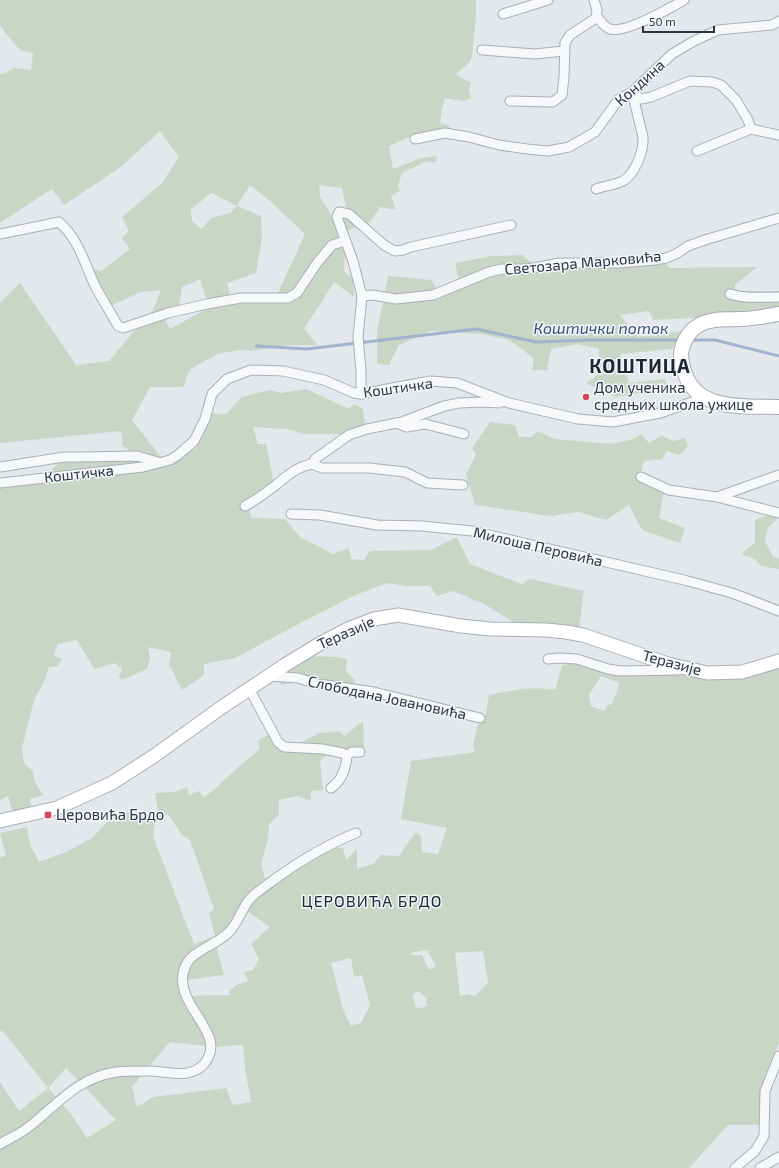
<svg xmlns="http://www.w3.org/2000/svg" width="779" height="1168" font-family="'Exo 2',sans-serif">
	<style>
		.green { fill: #c9d6c5; fill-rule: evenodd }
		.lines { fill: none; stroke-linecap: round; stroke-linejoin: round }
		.stream { stroke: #9fb4cc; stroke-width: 3 }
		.street-casing { stroke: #a9aeb7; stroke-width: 11 }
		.secondary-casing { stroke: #a9aeb7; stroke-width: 15 }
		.primary-casing { stroke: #a3abb8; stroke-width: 16 }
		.street { stroke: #f7f8fa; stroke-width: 9 }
		.secondary { stroke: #fff; stroke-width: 13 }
		.primary { stroke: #fff; stroke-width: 14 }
		.poi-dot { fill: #d1495b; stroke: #f4f6f9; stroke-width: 1.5 }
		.labels { text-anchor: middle; stroke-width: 3; stroke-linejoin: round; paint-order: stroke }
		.street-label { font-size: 15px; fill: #2b3445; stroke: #f4f6f9 }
		.poi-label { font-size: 15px; fill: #2b3445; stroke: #f4f6f9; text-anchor: start }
		.water-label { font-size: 16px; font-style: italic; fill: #34527a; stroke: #f4f6f9 }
		.neighbourhood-label { font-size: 16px; letter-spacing: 1px; fill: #1d2536; stroke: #f4f6f9 }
		.district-label { font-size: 19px; font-weight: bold; letter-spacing: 1px; fill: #1d2536; stroke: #f4f6f9 }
	</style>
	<rect width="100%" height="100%" fill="#e4e7ec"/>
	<g class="green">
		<path d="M0 0H476V16L472 56 470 62 456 74 471 83 469 90 471 98 464 101 445 98 442 109 440 123 450 126 448 130 416 134 389 146 393 169 421 158 437 156 436 162H425L402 173 398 185 400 191 391 196 396 210 380 207 370 222 346 231 343 219 346 209 342 188 319 185 320 196 337 226 345 252 344 271 353 278 354 297 334 282 322 301 304 328 317 345H287L252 351 241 350 220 353 190 369 183 387H150L132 420 160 456 170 462 196 448 210 413 226 414 242 397 270 390 281 393 306 389 349 409 354 404 363 409 365 425 344 434H304L288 429 253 427 258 444H266L274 483 247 502 252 518 285 519 300 537 333 554 349 548 351 559 364 560 370 551 431 550 457 537 470 564 522 584 530 579 584 591 579 628 517 624 484 604 453 591 437 596 430 586H406L387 583 353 596 289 629 235 658 204 664V675L182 690 169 664 171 652 148 647 150 658 147 669 122 680 119 677 122 669 115 663 94 669 77 640 58 644 54 656 62 659 58 666 49 667 44 682 34 700 22 748 24 763 33 772 35 782 43 795 30 799 32 810 13 814 8 796 0 800V487L47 474 61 461 132 452 123 446 121 431 0 443V303L20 283 76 365 109 361 135 330 153 324 151 314 161 290 141 292 112 305 104 295 92 269 101 271 130 249 122 238 129 231 122 217 162 183 179 157 160 131 121 167 64 205 52 189 0 223V74L5 73 14 68 31 70 33 53 20 50 7 35 0 25ZM250 185 271 202 305 234 277 295 230 296 227 283 256 273 262 238 261 216 237 206ZM211 193 237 206 230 213 211 218 202 229 192 221 191 209ZM201 279V284L210 307 170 329 166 321 167 310 179 306 182 287Z"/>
		<path d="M522 255 542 272 665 262 669 268 757 267 735 285V292L779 291V310L735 316 653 320 649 311 620 315 638 337 682 331 672 349 620 354 629 383 665 379 667 388 616 397 586 383 600 373 599 349 577 344 551 349 547 370H532L534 358 509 340 481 334 430 331 399 345 389 365 377 364V331L388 276 431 280 437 289 459 281 455 263 492 256Z"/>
		<path d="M490 422 515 425 519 437H532L537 431 555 439 612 444 633 439 641 434 649 443 661 436 674 441 685 438 688 446 680 455 667 451 662 459 644 461 641 472 645 485 664 492 659 518 685 528 680 543 642 530 629 505 606 520 578 512 550 516 475 505 466 474 476 454 472 448Z"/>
		<path d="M767 515 778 518 768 528 765 541 773 557 779 558V569L761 566 755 559 741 554 755 543V520Z"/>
		<path d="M307 656 336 657 347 659 346 671 355 680 354 685 330 683 318 677 307 678 293 683 281 685 277 673Z"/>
		<path d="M571 661 652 674 779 662V1043L767 1073 761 1125H728L689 1168H0V1082L19 1111 48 1088 2 1030 0 1032V858L6 855 0 833 27 827 30 844 39 862 66 852 92 838 115 814 125 812 136 816H142L158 811 155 793 175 792 187 787 189 795 199 791 204 797 214 790 237 768 260 749 258 740 272 733 283 752 319 733 340 731 344 736 363 721 364 748C349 749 332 751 320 760L323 790 311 791V801L297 796 279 800V815L269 824 268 839 261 864 265 879 321 847 343 848 346 860 357 849V869L373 864 381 855 399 856 415 833 421 835 422 852 438 854 447 828 401 819 411 761 475 752 473 746 477 727 486 714 489 695C512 690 532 686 555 690L562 666ZM601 676 620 683 612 704 608 705 604 711 591 706 589 695ZM168 814 182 835 190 840 214 909 209 913 215 936 194 944 153 836 155 822ZM247 911 270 927 251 944 259 959 253 970 244 972 248 981 236 985 230 990V995L190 996 185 980 224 975 216 946 215 936ZM427 950 436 966 429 970 422 955H412L410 953ZM483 951 488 983 475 996 467 994 460 996 455 953ZM351 958 354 977 362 975 370 1005 361 1023 351 1026 343 1009 331 963ZM419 991 426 998 427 1006 417 1009 412 995ZM170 1042 215 1047 243 1045 245 1068 251 1102 233 1105 226 1088 153 1097 137 1107 132 1087ZM66 1068 116 1120 87 1138 70 1113 48 1088Z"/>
	</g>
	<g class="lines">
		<g class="stream">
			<path d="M691 340H715L779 356"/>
			<path d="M256 346 307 349 476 329 536 342 589 340H682"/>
		</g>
		<defs>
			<g id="street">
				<path d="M503 14 548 0"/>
				<path d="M597 16C600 21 604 27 610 29 625 34 670 8 684 0"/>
				<path d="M482 50 535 54 564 51"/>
				<path d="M632 92 641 99 651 97 690 81 712 82 721 85 736 100 748 120 751 129"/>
				<path d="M510 101 553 102 562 95 564 77 565 43 570 35 596 18 597 10 594 0"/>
				<path d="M415 139 445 133 469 137 499 145 527 149 548 151 569 147 595 132 619 99 632 92 672 54 694 41 718 30 772 25 779 21"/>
				<path d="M697 151 751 129 779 135"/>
				<path d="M596 189C604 186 615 185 623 181 635 174 644 151 643 137L632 92"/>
				<path d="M0 234 59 222C78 238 85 264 95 286 102 299 111 313 118 326L123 328 168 313 207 304 241 298H288L297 293 317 263 332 245 345 241"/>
				<path d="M730 294C745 299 763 297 779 297"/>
				<path d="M362 296 373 295 396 299 433 295 489 272 502 269H528L560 263H618L655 260 666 258 676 254 688 246 708 239 779 218"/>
				<path d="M361 394V371L358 337 362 296 353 261 337 217 339 212 349 214 384 245 395 251 403 250 411 247 511 225"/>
				<path d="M395 423 407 427 425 424 464 434"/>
				<path d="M312 464 322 468H369L405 472 427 483 463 485"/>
				<path d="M0 467 64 457H79L137 456 158 462"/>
				<path d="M641 477 669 490 717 497 779 513"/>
				<path d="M0 483 143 467 170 460 178 455 194 441 205 419 212 394 227 379 251 370 283 371 324 380 354 393 361 394 430 381 457 383 509 403 578 419 613 422 660 413 704 398"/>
				<path d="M717 497 779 475"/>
				<path d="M245 506C254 501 263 495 272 488 285 478 295 467 312 464L315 459 349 435 367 429 402 422 444 406 459 403 484 402 500 403"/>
				<path d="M291 514 320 515 377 525 422 526 472 531 684 580 732 593 779 611"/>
				<path d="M548 659 560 658 577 659 608 669 620 671 679 670"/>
				<path d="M269 676 298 678 318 684 374 692 480 718"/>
				<path d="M250 690 278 742 284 747 323 749 342 753 347 755C346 768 342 781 331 788"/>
				<path d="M347 755 352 752H360"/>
				<path d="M0 1144C8 1139 18 1135 26 1129 57 1106 74 1079 116 1072 127 1071 139 1071 150 1071 167 1071 190 1080 204 1064 229 1035 177 1008 183 974 187 950 213 948 228 933 238 924 241 910 249 900 256 892 266 886 275 879 300 861 326 845 356 833"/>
				<path d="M735 1168 755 1151 764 1136 765 1091 779 1056"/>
				<path d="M760 1168 779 1157"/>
			</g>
			<path id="secondary" d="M0 821 57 808 112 783 154 756 222 707 285 665 321 643 350 628 374 619 398 615 461 626 490 629 546 630 566 632 583 635 668 664 707 673 742 672 779 661"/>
			<path id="primary" d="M779 314C766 316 753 319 740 319 726 320 713 318 701 324 690 329 682 342 681 354 681 360 682 365 684 371 696 412 745 406 779 407"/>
		</defs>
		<use href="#street" class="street-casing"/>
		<use href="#secondary" class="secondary-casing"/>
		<use href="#primary" class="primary-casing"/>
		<use href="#street" class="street"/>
		<use href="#secondary" class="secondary"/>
		<use href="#primary" class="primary"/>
	</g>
	<g class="poi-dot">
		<circle cx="586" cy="397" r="4"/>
		<rect x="44" y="811" width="8" height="8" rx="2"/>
	</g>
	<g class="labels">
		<g class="street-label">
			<text transform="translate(640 83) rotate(-42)" y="5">Кондина</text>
			<text transform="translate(583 263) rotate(-5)" y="5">Светозара Марковића</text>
			<text transform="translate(398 388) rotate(-8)" y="5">Коштичка</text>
			<text transform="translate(79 474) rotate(-6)" y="5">Коштичка</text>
			<text transform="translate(538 547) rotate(13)" y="5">Милоша Перовића</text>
			<text transform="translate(346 633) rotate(-24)" y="5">Теразије</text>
			<text transform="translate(672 663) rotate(15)" y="5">Теразије</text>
			<text transform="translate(387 698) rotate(12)" y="5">Слободана Јовановића</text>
		</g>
		<g class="poi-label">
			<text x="594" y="393">Дом ученика<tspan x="594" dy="17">средњих школа ужице</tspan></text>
			<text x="56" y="820">Церовића Брдо</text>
		</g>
		<g class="water-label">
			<text x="601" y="334">Коштички поток</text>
		</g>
		<g class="neighbourhood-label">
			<text x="372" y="907">ЦЕРОВИЋА БРДО</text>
		</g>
		<g class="district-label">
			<text x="640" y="373">КОШТИЦА</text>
		</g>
	</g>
	<path d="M643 26v6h71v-6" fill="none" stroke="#2b3445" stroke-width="2"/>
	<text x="649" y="26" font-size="12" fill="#2b3445" stroke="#f4f6f9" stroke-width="3" paint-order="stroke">50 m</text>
</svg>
